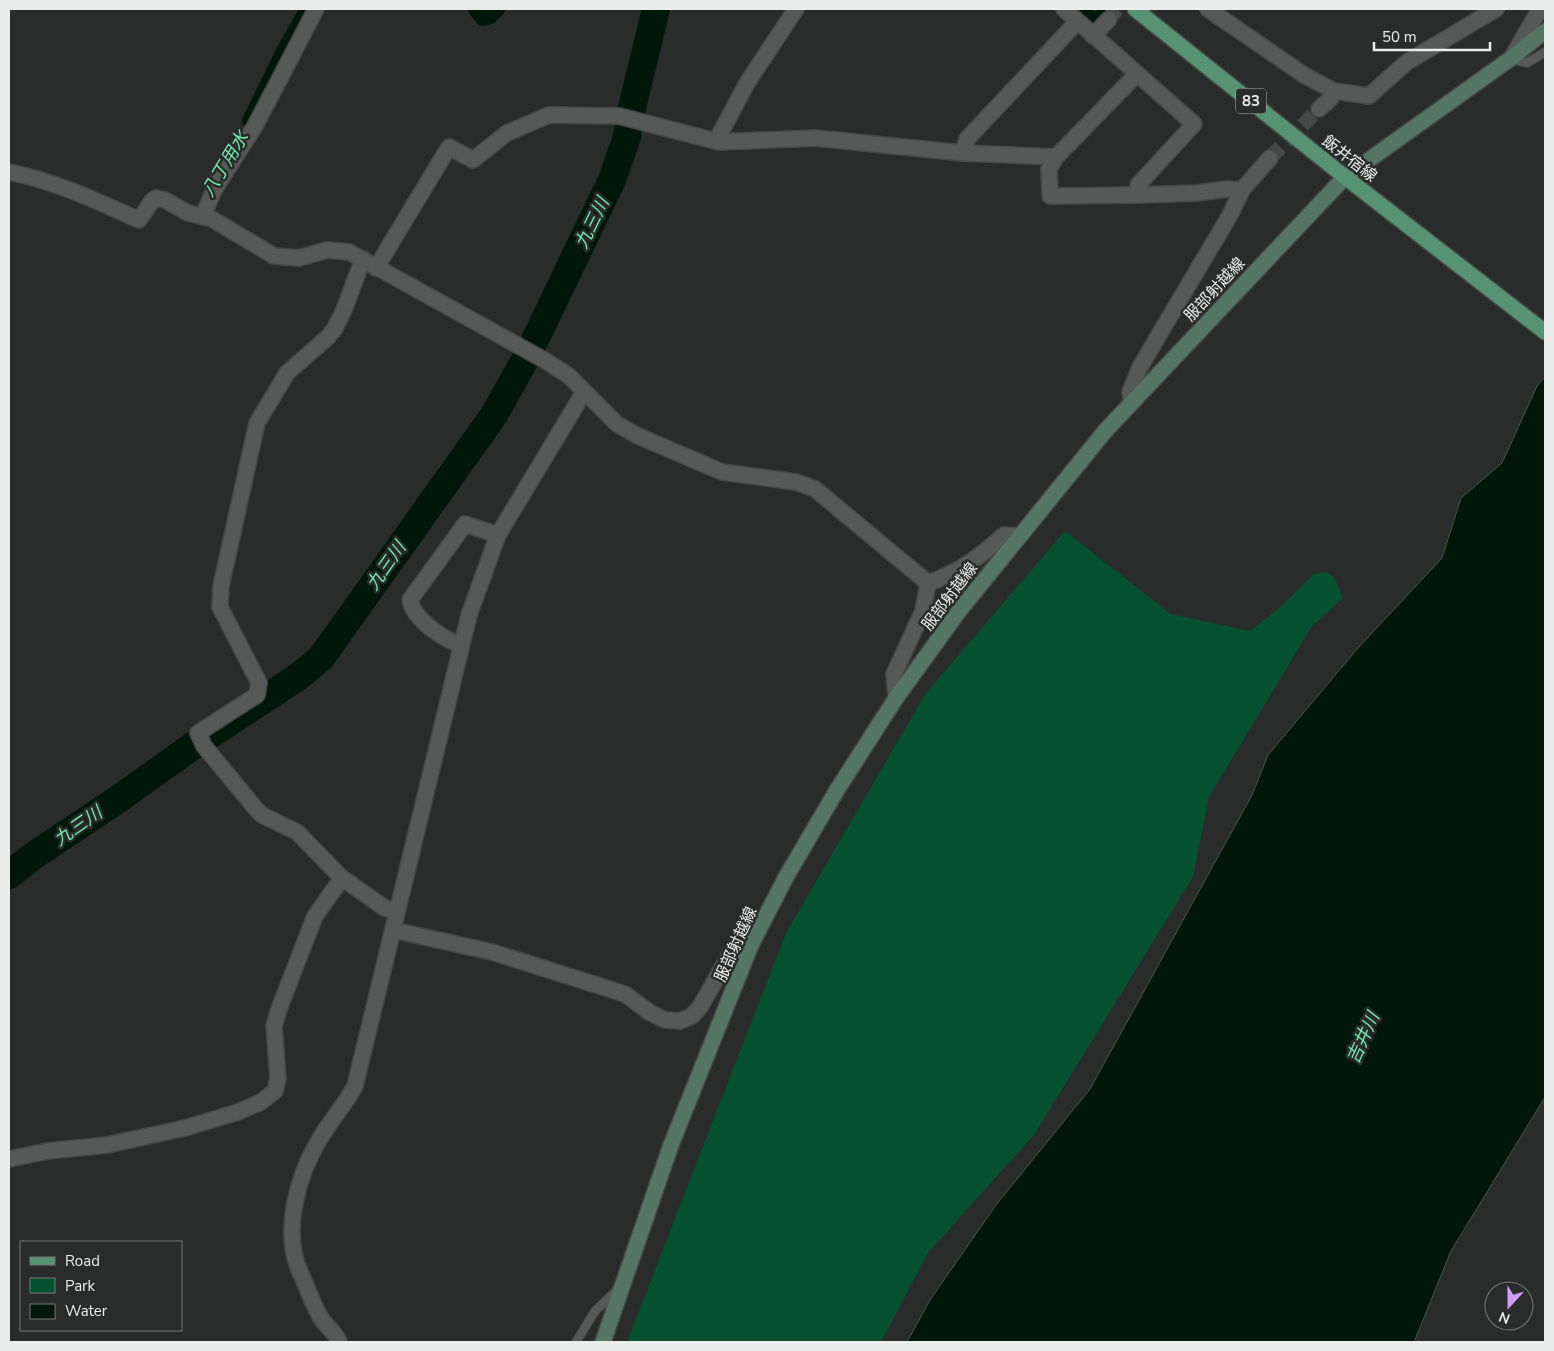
<svg xmlns="http://www.w3.org/2000/svg" width="1554" height="1351" font-family="'Nunito Sans','Noto Sans JP',sans-serif">
	<style>
		.green { fill: #065130 }
		.water { fill: #001709; stroke: #46574d }
		.lines { fill: none; stroke-linecap: round; stroke-linejoin: round }
		.canal { stroke: #001709; stroke-width: 16 }
		.river { stroke: #001709; stroke-width: 28 }
		.minor-tunnel { stroke: #464947; stroke-width: 15; stroke-dasharray: 15 8; stroke-linecap: butt }
		.service-casing { stroke: #464846; stroke-width: 10 }
		.minor-casing { stroke: #464846; stroke-width: 18 }
		.secondary-casing { stroke: #464846; stroke-width: 18 }
		.primary-casing { stroke: #464846; stroke-width: 18 }
		.service { stroke: #555957; stroke-width: 8 }
		.minor { stroke: #555957; stroke-width: 15 }
		.secondary { stroke: #557664; stroke-width: 15 }
		.primary { stroke: #569372; stroke-width: 15 }
		.labels { text-anchor: middle; stroke-width: 5; stroke-linejoin: round; paint-order: stroke }
		.shield { fill: #292c2a; stroke: #b1b3b2; stroke-width: 1 }
		.shield-label { font-size: 15px; font-weight: bold; fill: #ebedec }
		.street-label { font-size: 16px; fill: #ebedec; stroke: #292c2a }
		.water-label { font-size: 18px; font-style: italic; fill: #73e9a9; stroke: #292c2a }
	</style>
	<rect width="100%" height="100%" fill="#292c2a"/>
	<path class="green" d="M1065 531 1171 614 1250 631 1279 608 1314 574 1327 572 1335 579 1343 598 1312 626 1209 797 1193 877 1034 1135 928 1253 881 1342H627L786 933 926 693Z"/>
	<path class="water" d="M1545 377V1097L1451 1251 1414 1342H907L930 1300 996 1205 1090 1089 1252 795 1268 755 1358 648 1442 558 1461 498 1502 463 1537 386Z"/>
	<g class="lines">
		<g class="canal">
			<path d="M476 9 483 18 490 16 497 9"/>
			<path d="M1079 9 1095 22 1102 17"/>
			<path d="M250 121 284 51 308 9"/>
		</g>
		<g class="river">
			<path d="M631 112 656 9"/>
			<path d="M532 346 612 180 627 137 629 123"/>
			<path d="M205 738 298 677 321 658 494 415 527 356"/>
			<path d="M9 875 33 856 117 800 197 743"/>
		</g>
		<g class="minor-tunnel">
			<path d="M1109 19 1117 9"/>
			<path d="M1270 158 1319 109"/>
		</g>
		<defs>
			<g id="service">
				<path d="M1510 59 1527 63 1545 52"/>
				<path d="M576 1342 595 1311 617 1290"/>
			</g>
			<g id="minor">
				<path d="M1064 9 1194 124 1138 185 1139 195 1196 193 1228 189 1242 190"/>
				<path d="M1208 9 1304 75 1334 91 1369 96 1407 62 1496 9"/>
				<path d="M1093 36 1109 19"/>
				<path d="M1512 57 1540 9"/>
				<path d="M1136 75 1056 157 1049 169 1050 196 1139 195"/>
				<path d="M1319 109 1331 98 1334 91"/>
				<path d="M719 142 720 134 747 83 796 9"/>
				<path d="M963 153 967 139 1077 22"/>
				<path d="M9 172C55 181 97 201 139 220L152 201 156 198 165 200 188 213 212 219 274 256 299 258 327 250 349 252 546 361 569 376 617 424 638 436 722 472 796 482 815 489 928 583"/>
				<path d="M203 216 214 190 255 126 316 9"/>
				<path d="M376 268 449 147 473 160 507 133 549 115 619 116 719 142 815 138 963 153 1056 157"/>
				<path d="M1132 403 1130 392 1140 367 1230 215 1242 190 1270 158"/>
				<path d="M928 583C958 573 981 556 1004 535L1018 536"/>
				<path d="M461 645C443 639 414 620 410 600L465 524 498 535"/>
				<path d="M896 698 894 674 923 611 928 583"/>
				<path d="M342 878 385 908 397 912"/>
				<path d="M393 930 492 952 625 994 649 1012 665 1020 680 1021 692 1016 700 1007 731 953 751 945"/>
				<path d="M9 1159 48 1151 107 1145 185 1128 238 1112 261 1102 275 1091 278 1078 274 1026 279 1009 315 916 342 878 297 832 262 815 256 809 204 746 198 733 257 695 259 683 220 607 221 586 257 423 287 373 328 337 335 328 344 310 363 259"/>
				<path d="M339 1342C337 1334 328 1328 323 1321 313 1307 308 1288 300 1272 282 1232 297 1177 319 1140 330 1121 345 1105 355 1086L469 615 498 535 584 392"/>
			</g>
			<path id="secondary" d="M603 1342 671 1145 751 945 786 877 837 790 896 698 959 611 1106 430 1345 177 1510 59 1545 31"/>
			<path id="primary" d="M1135 9 1345 177 1545 332"/>
		</defs>
		<use href="#service" class="service-casing"/>
		<use href="#minor" class="minor-casing"/>
		<use href="#secondary" class="secondary-casing"/>
		<use href="#primary" class="primary-casing"/>
		<use href="#service" class="service"/>
		<use href="#minor" class="minor"/>
		<use href="#secondary" class="secondary"/>
		<use href="#primary" class="primary"/>
	</g>
	<g class="labels">
		<rect class="shield" x="1236" y="88.5" width="30" height="25" rx="4"/>
		<g class="shield-label">
			<text x="1251" y="106">83</text>
		</g>
		<g class="street-label">
			<text transform="translate(1350 158) rotate(38)" y="6">飯井宿線</text>
			<text transform="translate(1214 289) rotate(-47)" y="6">服部射越線</text>
			<text transform="translate(949 596) rotate(-53)" y="6">服部射越線</text>
			<text transform="translate(735 944) rotate(-66)" y="6">服部射越線</text>
		</g>
		<g class="water-label">
			<text transform="translate(225 164) rotate(-59)" y="6">八丁用水</text>
			<text transform="translate(592 223) rotate(-64)" y="6">九三川</text>
			<text transform="translate(386 566) rotate(-55)" y="6">九三川</text>
			<text transform="translate(78 826) rotate(-35)" y="6">九三川</text>
			<text transform="translate(1363 1038) rotate(-66)" y="6">吉井川</text>
		</g>
	</g>
	<rect width="1554" height="1351" fill="none" stroke="#ebedec" stroke-width="20"/>
	<rect x="20" y="1241" width="162" height="90" fill="#292c2a" stroke="#777978"/>
	<rect x="30" y="1257" width="25" height="8" fill="#569372" stroke="#777978"/>
	<text x="65" y="1266" font-size="15" fill="#ebedec">Road</text>
	<rect x="30" y="1278" width="25" height="15" fill="#065130" stroke="#777978"/>
	<text x="65" y="1291" font-size="15" fill="#ebedec">Park</text>
	<rect x="30" y="1304" width="25" height="15" fill="#001709" stroke="#777978"/>
	<text x="65" y="1316" font-size="15" fill="#ebedec">Water</text>
	<g transform="translate(1509 1306) rotate(201)"><circle r="24" fill="#292c2a" stroke="#777978"/>
	<path d="M0-4L9 19L0 12L-9 19Z" fill="#d09dfe"/>
	<text y="-8" font-size="14" font-weight="bold" text-anchor="middle" fill="#ebedec">N</text>
	</g>
	<path d="M1374 42v8h116v-8" fill="none" stroke="#ebedec" stroke-width="2.5"/>
	<text x="1382" y="42" font-size="15" fill="#ebedec" stroke="#292c2a" stroke-width="4" paint-order="stroke">50 m</text>
</svg>
